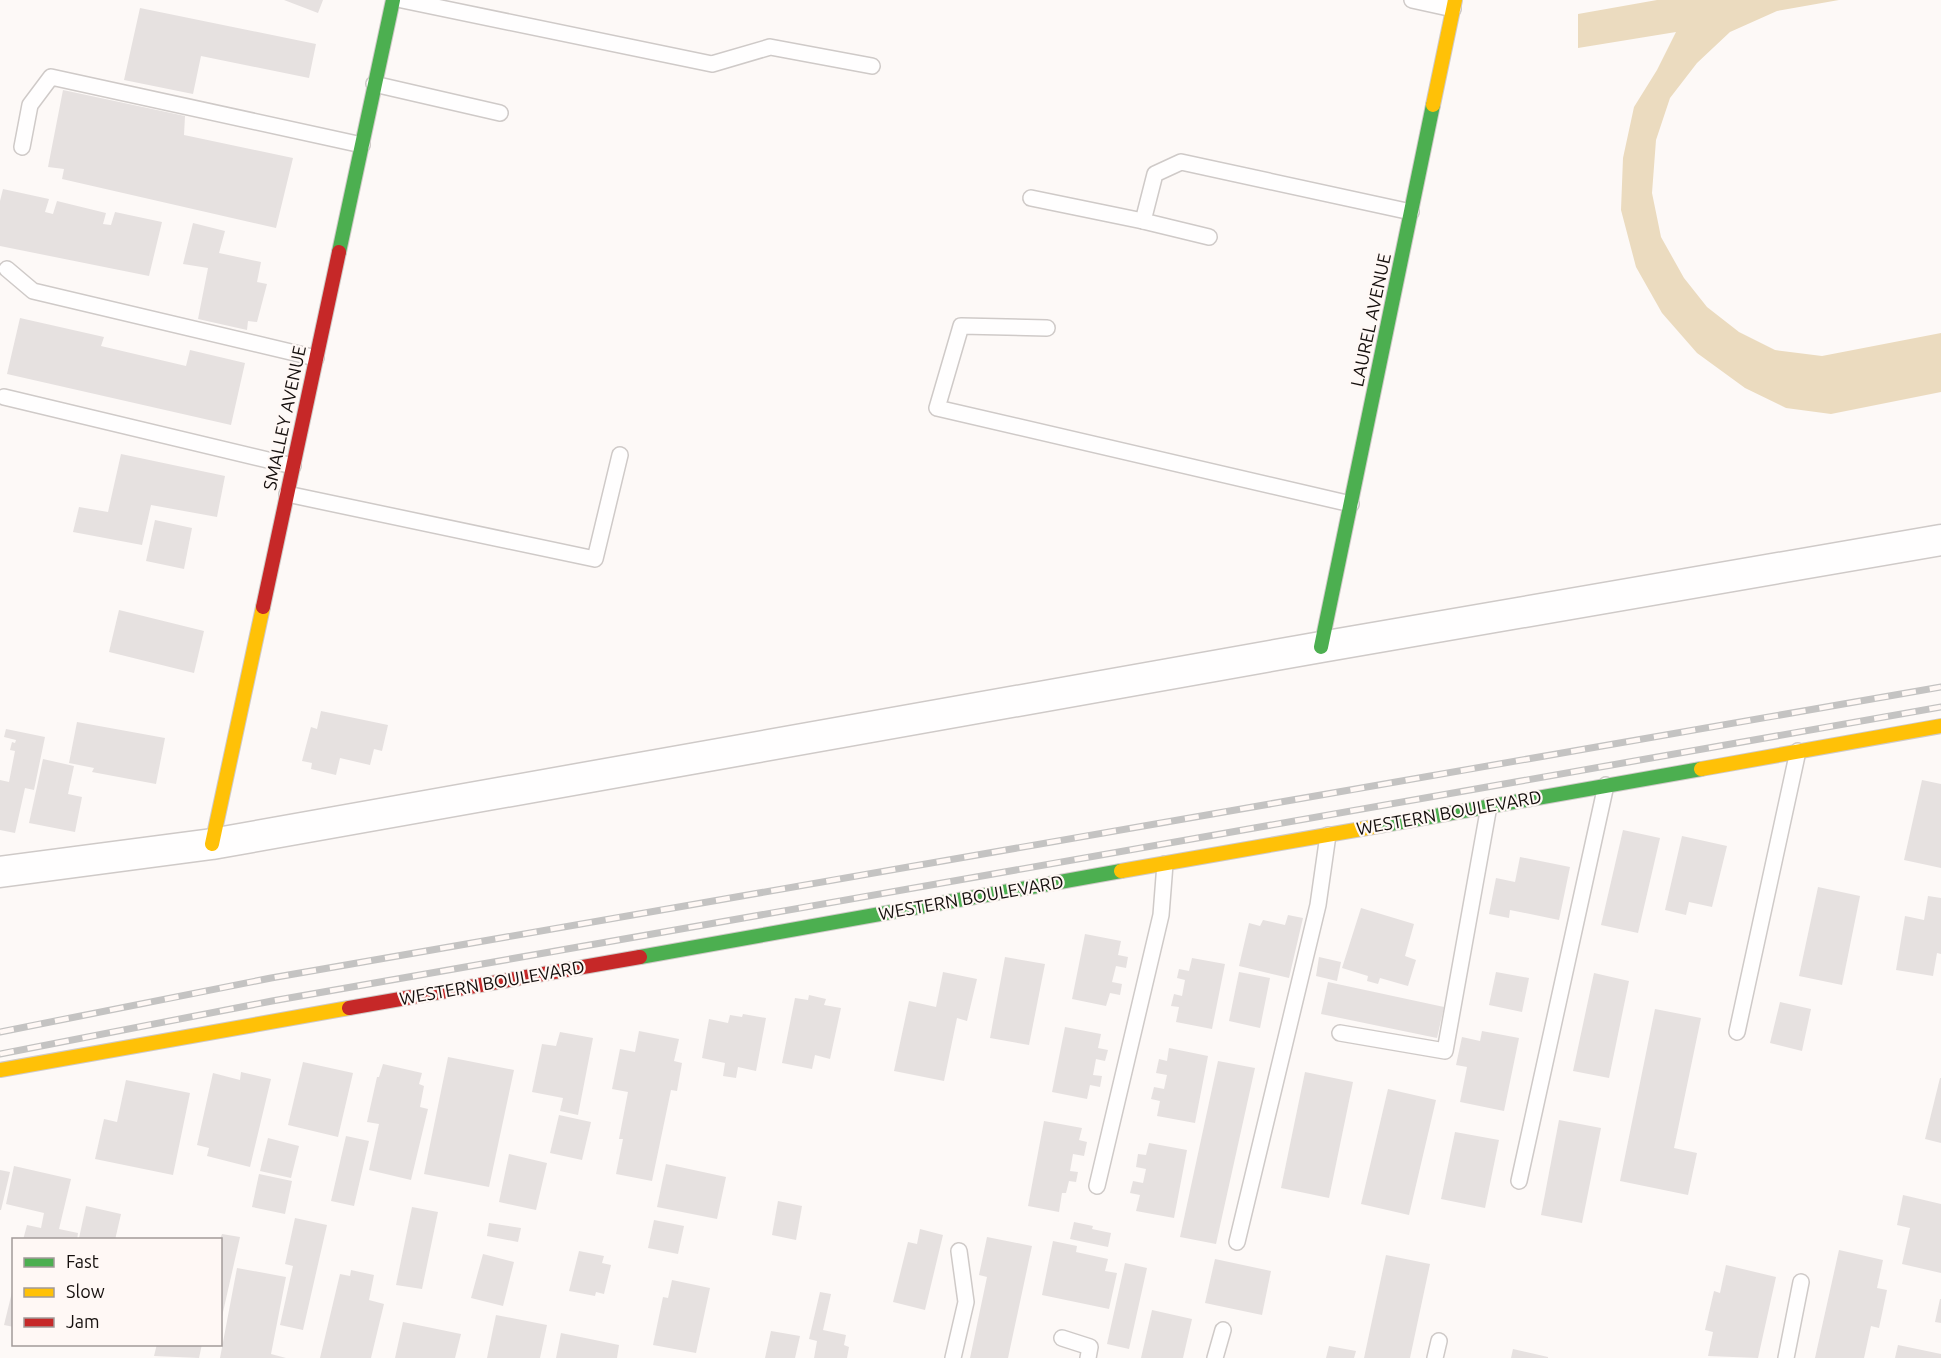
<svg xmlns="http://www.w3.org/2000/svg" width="1941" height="1358" font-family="Ubuntu,sans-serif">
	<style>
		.green { fill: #ebdbbf }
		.building { fill: #e6e1e0 }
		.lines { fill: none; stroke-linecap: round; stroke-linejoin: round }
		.lane-casing { stroke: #cfcac8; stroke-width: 18 }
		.street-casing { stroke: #cfcac8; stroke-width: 33 }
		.fast-casing { stroke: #cfcac8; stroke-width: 16 }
		.slow-casing { stroke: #cfcac8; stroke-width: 16 }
		.jam-casing { stroke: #cfcac8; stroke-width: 16 }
		.lane { stroke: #fffefe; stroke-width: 15 }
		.street { stroke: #fffefe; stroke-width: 30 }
		.fast { stroke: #4caf50; stroke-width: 14 }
		.slow { stroke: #ffc107; stroke-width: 14 }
		.jam { stroke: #c62828; stroke-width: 14 }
		.rail-casing { stroke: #c4c3c2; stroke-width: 7 }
		.rail { stroke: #fff8f5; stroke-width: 4.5; stroke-dasharray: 14; stroke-linecap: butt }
		.labels { text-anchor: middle; stroke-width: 4.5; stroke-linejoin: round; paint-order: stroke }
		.street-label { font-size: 18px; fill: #16100e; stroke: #fff8f5 }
	</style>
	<rect width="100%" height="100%" fill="#fdf9f7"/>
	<path class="green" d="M1657 0H1839L1777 11 1730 32 1697 63 1670 98 1656 140 1652 193 1661 237 1684 278 1707 307 1739 332 1775 350 1822 356 1941 333V392L1831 414 1786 408 1745 388 1697 353 1662 313 1636 267 1621 210 1623 158 1634 107 1657 70 1676 32 1578 48V14Z"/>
	<g class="building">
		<path d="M284 0H323L318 13Z"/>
		<path d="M140 8 316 44 309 78 201 56 193 94 124 80Z"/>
		<path d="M63 90 185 116 184 135 293 158 276 228 62 179 64 169 48 167Z"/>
		<path d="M3 189 49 199 45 212 53 214 57 201 106 213 103 224 111 225 115 212 162 222 149 276 0 246V201Z"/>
		<path d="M193 223 225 231 219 253 261 262 257 282 267 284 257 322 248 321 247 330 198 319 208 268 183 264Z"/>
		<path d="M20 318 104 337 101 346 186 366 190 350 245 363 231 425 7 374Z"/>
		<path d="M121 454 225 476 217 517 151 505 142 545 73 532 79 507 108 512Z"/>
		<path d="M155 520 192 528 184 569 146 561Z"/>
		<path d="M119 610 204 631 194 673 109 652Z"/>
		<path d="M321 711 388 725 382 751 374 749 370 765 340 758 336 775 311 769 312 763 302 761 311 727 317 729Z"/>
		<path d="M77 722 165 738 156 784 92 772 94 768 69 763Z"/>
		<path d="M6 729 45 737 34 790 25 788 15 833 0 830V780L9 782 15 751 10 750 12 742 15 743 16 740 4 737Z"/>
		<path d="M43 759 74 766 68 794 82 797 75 832 29 823Z"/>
		<path d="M1922 780 1941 784V868L1904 860Z"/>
		<path d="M1623 830 1660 838 1638 933 1601 925Z"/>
		<path d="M1682 836 1727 846 1712 907 1689 902 1686 915 1665 910Z"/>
		<path d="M1520 857 1570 867 1559 920 1510 910 1509 918 1489 914 1496 878 1515 882Z"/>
		<path d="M1818 887 1860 896 1842 985 1799 976Z"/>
		<path d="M1928 896 1941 898V954L1937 953 1933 976 1896 970 1905 916 1924 920Z"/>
		<path d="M1361 908 1414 924 1405 956 1416 960 1408 986 1380 978 1378 984 1367 981 1368 976 1342 968Z"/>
		<path d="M1288 915 1303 918 1289 978 1239 966 1249 923 1260 926 1263 920 1285 925Z"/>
		<path d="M1085 934 1121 941 1118 955 1128 957 1126 968 1116 966 1112 982 1122 984 1120 995 1110 993 1106 1006 1072 999Z"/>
		<path d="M1005 957 1045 964 1029 1045 990 1038Z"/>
		<path d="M1319 957 1341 962 1337 981 1316 976Z"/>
		<path d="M1192 958 1225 964 1212 1029 1176 1022 1179 1007 1171 1006 1174 994 1182 996 1185 980 1177 978 1179 969 1189 971Z"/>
		<path d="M943 972 977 979 967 1021 957 1018 944 1081 894 1071 909 1001 936 1007Z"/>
		<path d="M1239 972 1270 978 1260 1028 1229 1021Z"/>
		<path d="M1496 972 1529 978 1522 1012 1489 1005Z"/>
		<path d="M1594 973 1629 981 1609 1078 1573 1071Z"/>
		<path d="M1328 982 1444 1007 1437 1038 1321 1014Z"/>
		<path d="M809 995 826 999 824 1005 841 1008 830 1059 815 1055 812 1069 782 1063 795 998 808 1000Z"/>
		<path d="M1780 1002 1811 1009 1802 1051 1770 1043Z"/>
		<path d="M1655 1009 1701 1018 1674 1148 1697 1153 1688 1195 1620 1181Z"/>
		<path d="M743 1014 766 1018 756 1071 738 1067 736 1078 723 1076 725 1063 702 1058 709 1019 728 1023 730 1015 742 1017Z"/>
		<path d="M1065 1027 1101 1034 1098 1048 1108 1050 1105 1061 1096 1059 1093 1075 1102 1076 1100 1087 1090 1085 1087 1099 1052 1092Z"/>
		<path d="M639 1031 679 1039 674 1061 682 1063 677 1091 671 1090 652 1181 616 1174 623 1139H619L628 1092 612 1089 620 1049 635 1052Z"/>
		<path d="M1482 1031 1519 1038 1504 1111 1460 1102 1467 1067 1456 1065 1462 1037 1480 1041Z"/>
		<path d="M560 1032 593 1038 578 1115 560 1111 563 1098 532 1092 542 1044 556 1046Z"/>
		<path d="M1169 1048 1208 1056 1195 1123 1157 1116 1160 1101 1151 1099 1154 1087 1164 1089 1167 1075 1156 1073 1159 1059 1167 1061Z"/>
		<path d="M448 1057 514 1070 489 1187 424 1174Z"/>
		<path d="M1218 1061 1255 1068 1216 1244 1180 1237Z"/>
		<path d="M303 1062 353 1073 338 1137 288 1125Z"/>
		<path d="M383 1064 422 1073 419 1084 424 1086 420 1107 428 1109 411 1180 369 1170 379 1124 367 1122 377 1077H379Z"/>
		<path d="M241 1072 271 1079 250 1167 207 1156 209 1148 197 1145 213 1073 240 1080Z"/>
		<path d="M1305 1072 1353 1082 1329 1198 1281 1188Z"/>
		<path d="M1940 1078H1941V1143L1925 1139Z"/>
		<path d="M126 1080 190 1093 173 1175 95 1159 104 1119 117 1122Z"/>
		<path d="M1388 1089 1436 1100 1409 1215 1361 1204Z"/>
		<path d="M559 1115 591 1122 582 1160 550 1153Z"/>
		<path d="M1559 1120 1601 1128 1582 1223 1541 1215Z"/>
		<path d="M1044 1121 1082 1128 1079 1140 1087 1142 1084 1156 1073 1154 1070 1171 1078 1172 1076 1182 1069 1181 1066 1193H1062L1059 1212 1028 1206Z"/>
		<path d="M1455 1132 1499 1140 1485 1208 1441 1199Z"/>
		<path d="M346 1136 369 1141 354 1206 331 1201Z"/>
		<path d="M268 1138 299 1146 291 1178 260 1171Z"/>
		<path d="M1149 1143 1187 1150 1174 1218 1136 1211 1140 1195 1130 1193 1133 1181 1143 1183 1146 1169 1136 1167 1138 1154 1146 1155Z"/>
		<path d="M509 1154 547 1163 536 1210 499 1202Z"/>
		<path d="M666 1164 726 1177 717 1219 657 1207Z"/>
		<path d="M14 1166 71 1179 59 1229 78 1233 77 1240H23L27 1225 41 1228 44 1213 6 1204Z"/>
		<path d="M0 1170 10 1172 1 1210H0Z"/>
		<path d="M259 1174 292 1181 285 1214 252 1207Z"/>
		<path d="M1903 1195 1941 1204V1273L1902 1264 1910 1228 1897 1225Z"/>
		<path d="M778 1201 802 1206 796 1240 772 1235Z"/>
		<path d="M86 1206 121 1214 115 1240 79 1238Z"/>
		<path d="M412 1207 438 1212 422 1289 396 1285Z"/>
		<path d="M295 1218 327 1225 303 1330 280 1325 293 1266 285 1264Z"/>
		<path d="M654 1220 684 1226 678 1254 648 1248Z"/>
		<path d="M1074 1222 1093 1226 1092 1229 1111 1233 1108 1247 1070 1239Z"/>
		<path d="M489 1223 521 1228 518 1242 487 1236Z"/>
		<path d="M920 1229 943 1235 925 1310 893 1302 908 1242 917 1244Z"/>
		<path d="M222 1234 240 1237 221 1321 220 1239Z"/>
		<path d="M987 1237 1032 1246 1008 1358H970L987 1277 979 1275Z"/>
		<path d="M1053 1241 1077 1246 1076 1252 1108 1259 1105 1271 1117 1273 1109 1309 1042 1295Z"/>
		<path d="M1839 1250 1883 1260 1877 1288 1887 1290 1879 1328 1871 1326 1864 1358H1815Z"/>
		<path d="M579 1251 604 1256 602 1263 611 1265 604 1294 596 1292 595 1296 569 1291Z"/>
		<path d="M483 1254 514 1262 503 1306 471 1298Z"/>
		<path d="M1386 1255 1430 1264 1410 1358H1364Z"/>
		<path d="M1215 1259 1271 1271 1262 1315 1205 1303Z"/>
		<path d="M1125 1263 1147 1268 1129 1349 1107 1344Z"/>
		<path d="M1726 1265 1776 1277 1758 1358 1708 1356 1713 1332 1705 1330 1714 1291 1720 1293Z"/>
		<path d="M237 1268 286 1277 271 1354 286 1358H220Z"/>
		<path d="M351 1270 374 1275 369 1300 384 1304 371 1358H320L340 1274 350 1276Z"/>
		<path d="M672 1280 710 1288 696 1353 653 1345 663 1297 668 1298Z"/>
		<path d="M13 1288H14V1327L4 1325Z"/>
		<path d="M820 1292 831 1294 823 1330 846 1335 844 1345 849 1347 847 1358H814L817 1341 809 1339Z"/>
		<path d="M1940 1299H1941V1323L1935 1322Z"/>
		<path d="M1152 1310 1192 1319 1183 1358H1141Z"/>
		<path d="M496 1315 547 1325 540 1358H487Z"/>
		<path d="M403 1322 461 1334 455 1358H395Z"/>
		<path d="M771 1331 800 1336 795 1358H765Z"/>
		<path d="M561 1333 619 1345 617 1358H556Z"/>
		<path d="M157 1344H202L199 1358 154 1356Z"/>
		<path d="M1898 1345 1941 1354V1358H1895Z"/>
		<path d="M1329 1346 1356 1351 1354 1358H1326Z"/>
		<path d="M1513 1349 1548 1357V1358H1511Z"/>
	</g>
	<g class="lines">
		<defs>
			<g id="lane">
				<path d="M402 0 712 64 770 47 872 66"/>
				<path d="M1412 0 1453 9"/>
				<path d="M374 84 500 113"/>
				<path d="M22 147 30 105 51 77 362 145"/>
				<path d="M1031 198 1143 221"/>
				<path d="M1209 237 1143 221 1155 174 1181 162 1411 212"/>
				<path d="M7 269 33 291 316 358"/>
				<path d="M1047 328 961 326 937 408 1351 504"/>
				<path d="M4 397 293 466"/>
				<path d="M287 494 595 559 620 455"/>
				<path d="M1737 1032 1798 751"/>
				<path d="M1340 1033 1445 1051 1489 806"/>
				<path d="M1519 1181 1606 785"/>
				<path d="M1097 1186 1161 915 1165 864"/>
				<path d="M1237 1242 1318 905 1328 835"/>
				<path d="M1062 1338 1090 1347 1088 1358"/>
				<path d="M953 1358 966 1302 959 1251"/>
				<path d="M1215 1358 1223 1330"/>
				<path d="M1435 1358 1439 1341"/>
				<path d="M1786 1358 1801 1282"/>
			</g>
			<path id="street" d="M0 872 212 844 1321 647 1941 540"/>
			<g id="fast">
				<path d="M339 252 393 0"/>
				<path d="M1321 647 1433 105"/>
				<path d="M1373 827 1701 769"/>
				<path d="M640 957 1121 871"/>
			</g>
			<g id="slow">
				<path d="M1433 105 1455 0"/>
				<path d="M1701 769 1941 726"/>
				<path d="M212 844 263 607"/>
				<path d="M1121 871 1373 827"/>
				<path d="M0 1070 349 1008"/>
			</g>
			<g id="jam">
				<path d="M263 607 339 252"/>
				<path d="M349 1008 640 957"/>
			</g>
		</defs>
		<use href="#lane" class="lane-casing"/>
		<use href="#street" class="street-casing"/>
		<use href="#fast" class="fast-casing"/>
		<use href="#slow" class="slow-casing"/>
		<use href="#jam" class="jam-casing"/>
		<use href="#lane" class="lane"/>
		<use href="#street" class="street"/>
		<use href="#fast" class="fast"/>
		<use href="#slow" class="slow"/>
		<use href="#jam" class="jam"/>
		<defs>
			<g id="rail">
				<path d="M0 1032 271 978 1941 687"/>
				<path d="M0 1054 272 1001 1941 707"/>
			</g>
		</defs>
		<use href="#rail" class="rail-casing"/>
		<use href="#rail" class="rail"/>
	</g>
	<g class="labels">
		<g class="street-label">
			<text transform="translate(1371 320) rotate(-78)" y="6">LAUREL AVENUE</text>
			<text transform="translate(285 418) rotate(-78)" y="6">SMALLEY AVENUE</text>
			<text transform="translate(1449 813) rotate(-10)" y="6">WESTERN BOULEVARD</text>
			<text transform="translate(971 898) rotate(-10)" y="6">WESTERN BOULEVARD</text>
			<text transform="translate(492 983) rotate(-10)" y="6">WESTERN BOULEVARD</text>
		</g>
	</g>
	<rect x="12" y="1238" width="210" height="108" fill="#fff8f5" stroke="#a29b99" stroke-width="1.5"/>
	<rect x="24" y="1258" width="30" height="9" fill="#4caf50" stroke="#a29b99" stroke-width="1.5"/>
	<text x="66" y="1268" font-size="18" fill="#16100e">Fast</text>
	<rect x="24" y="1288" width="30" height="9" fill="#ffc107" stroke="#a29b99" stroke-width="1.5"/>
	<text x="66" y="1298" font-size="18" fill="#16100e">Slow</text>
	<rect x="24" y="1318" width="30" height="9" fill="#c62828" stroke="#a29b99" stroke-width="1.5"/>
	<text x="66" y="1328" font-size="18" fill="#16100e">Jam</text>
</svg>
